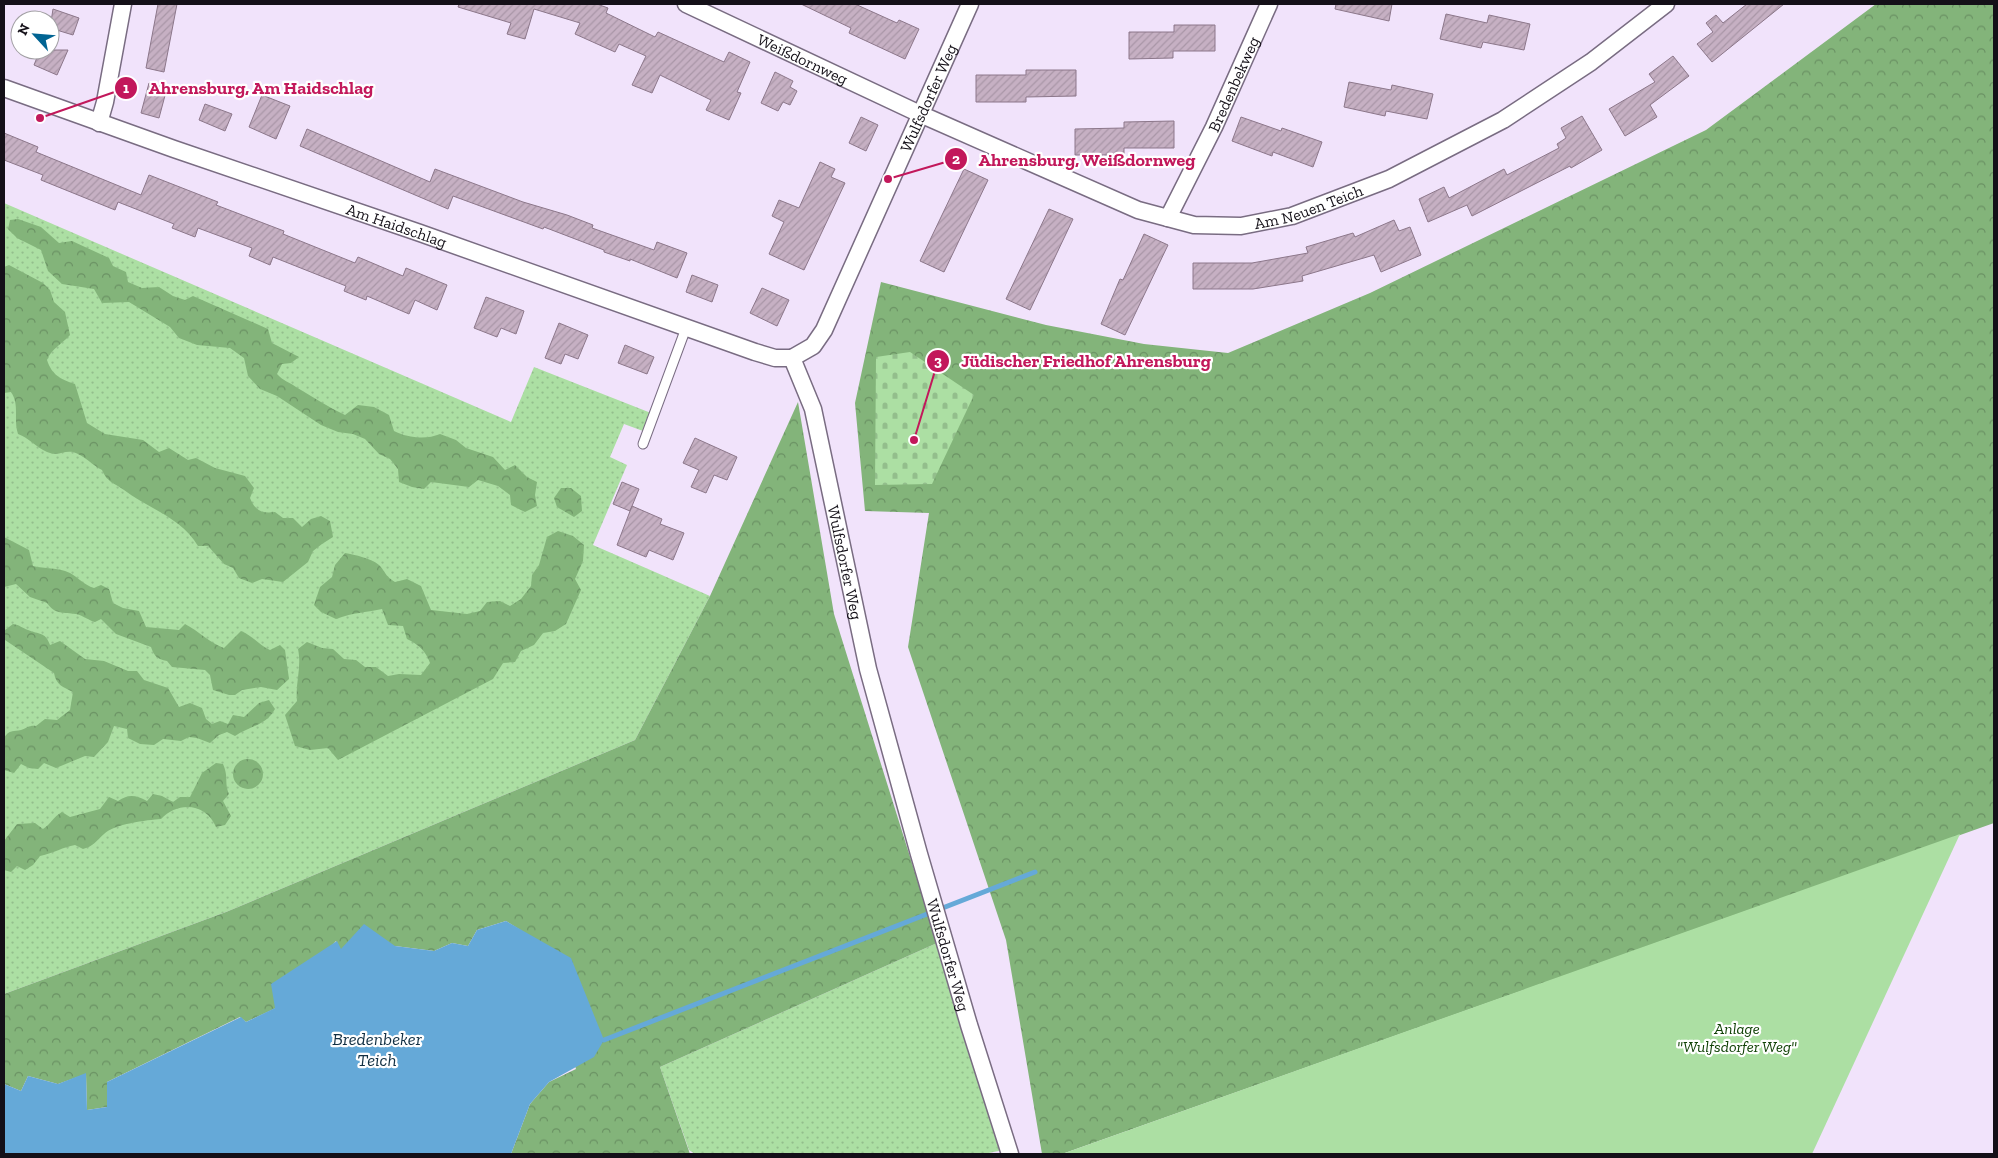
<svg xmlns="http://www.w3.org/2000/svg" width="1998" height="1158" font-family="'Zilla Slab',serif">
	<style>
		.grass { fill: url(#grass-dots) }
		.forest { fill: url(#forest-crowns) }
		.cemetery { fill: url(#cemetery-stones) }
		.green { fill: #acdfa3 }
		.water { fill: #65a9d8 }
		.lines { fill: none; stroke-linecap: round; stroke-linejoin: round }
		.stream { stroke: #65a9d8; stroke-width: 5 }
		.building { fill: url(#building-hatch); stroke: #8c778a }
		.service-casing { stroke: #796c82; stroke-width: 11 }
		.minor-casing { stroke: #796c82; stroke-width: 19 }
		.service { stroke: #fff; stroke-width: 9 }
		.minor { stroke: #fff; stroke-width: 16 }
		.labels { text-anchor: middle; stroke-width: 4.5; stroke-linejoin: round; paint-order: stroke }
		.street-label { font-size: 16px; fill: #141018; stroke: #fff }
		.park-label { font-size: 16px; font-style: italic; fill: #0f4105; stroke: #fff }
		.water-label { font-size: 18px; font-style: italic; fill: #112f43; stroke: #fff }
		.leader { fill: none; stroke: #c2185b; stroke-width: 2 }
		.callout-dot { fill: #c2185b; stroke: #fff; stroke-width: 2 }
		.mark-label { font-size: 15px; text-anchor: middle; font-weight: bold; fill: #fff }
		.callout-label { font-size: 18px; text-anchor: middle; font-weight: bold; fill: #c2185b; stroke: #fff; stroke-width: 4.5; stroke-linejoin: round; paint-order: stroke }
	</style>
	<defs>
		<pattern id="grass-dots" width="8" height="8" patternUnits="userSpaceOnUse" patternTransform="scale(1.25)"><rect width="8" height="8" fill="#acdfa3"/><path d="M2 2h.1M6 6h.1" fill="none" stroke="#93be8c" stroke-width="1.8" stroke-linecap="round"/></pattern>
		<pattern id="forest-crowns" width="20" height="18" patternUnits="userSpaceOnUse" patternTransform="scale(1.25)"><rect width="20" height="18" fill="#83b47a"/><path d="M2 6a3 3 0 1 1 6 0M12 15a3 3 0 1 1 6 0" fill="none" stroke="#6a9163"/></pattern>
		<pattern id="cemetery-stones" width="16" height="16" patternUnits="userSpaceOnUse" patternTransform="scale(1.25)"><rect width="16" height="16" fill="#acdfa3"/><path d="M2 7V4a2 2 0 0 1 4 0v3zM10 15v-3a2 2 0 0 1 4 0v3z" fill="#93be8c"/></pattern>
		<pattern id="building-hatch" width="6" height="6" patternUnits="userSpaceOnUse" patternTransform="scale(1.25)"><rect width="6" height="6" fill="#c6b0c3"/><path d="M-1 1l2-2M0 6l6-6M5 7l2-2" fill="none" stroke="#a996a7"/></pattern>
	</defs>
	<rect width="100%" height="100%" fill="#f1e3fb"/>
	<g class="grass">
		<path d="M4 203 511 422 534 367 651 413 643 431 624 424 610 457 627 465 593 545 710 596 635 740 226 912 4 994Z"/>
		<path d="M937 943 1003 1150 984 1154H695L689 1150 660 1067Z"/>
	</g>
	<g class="forest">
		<path d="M1876 4H1994V823L1062 1154H1042L1006 940 908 647 929 513 865 511 855 403 881 282 1046 325 1144 344 1228 353 1370 293 1706 130Z"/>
		<path d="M18 219 41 227 59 243 72 241 109 258 113 266 126 272 128 282 142 288 159 287 173 296 185 300 193 296 268 329 272 343 299 357 291 363 282 364 277 374C283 381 289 382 296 387 313 397 328 407 345 415L358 405 374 407 389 415 394 431C408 438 426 440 440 434L456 440 466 448 493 457 505 470 515 465 527 477 537 482 535 495 537 506 525 512 511 505 510 495 498 486 478 480 469 487 431 482 424 489 412 487 399 482 398 469 390 459 379 454 365 439 353 434 338 432 321 425 277 396 260 389 248 376 244 358 230 348 197 345 179 338 170 327 129 302 102 303 94 289 62 284 48 271 41 250 17 238 8 229 10 220Z"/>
		<path d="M9 265 43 283 50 290 54 302 65 312 70 335C62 344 52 348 47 360 52 375 60 379 75 384L87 423 105 434 143 440 159 452 169 448 188 460 196 458 215 468 245 476 254 488 250 498C255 510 261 514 275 512L283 518H293L302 527 311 519 321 516 330 521 333 537 322 544 313 551 308 562 283 582 262 579 252 583 239 578 233 568 224 564 208 546H198C182 518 149 509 124 490 114 483 107 482 102 470 92 465 84 455 73 452 63 450 59 457 47 452 36 447 29 438 18 434 13 419 20 405 11 392L4 393V267Z"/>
		<path d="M798 402 834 614 937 943 660 1067 690 1154H511L530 1104 549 1082 576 1069 536 940 506 921 477 930 468 946 452 943 434 951 395 946 340 950 336 941 276 1008 246 1022 240 1017 107 1082V1107L87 1110 86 1074 58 1084 28 1076 21 1091 4 1084V994L226 912 635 740 710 596Z"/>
		<path d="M561 488H571L581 496 582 511 574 517 557 507 554 498Z"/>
		<path d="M4 520V537L29 550 33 566C45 569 57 567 70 573 79 578 84 585 94 588L101 585 109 589 113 603 123 608 139 611 146 627 179 630 185 624C197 630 213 645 224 648L241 631C253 636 259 645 270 650L280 645 285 650 289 679 277 690 261 687 242 690 235 695H229L213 690 210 675 205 670 172 667 167 661C157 659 154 656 151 647L116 634 101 619 95 622C88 620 84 616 76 614 64 612 55 615 47 603L30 597 16 584 4 587Z"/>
		<path d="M558 531 573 536 584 545 583 561 575 579 581 590 566 624 555 631 543 633 534 645 521 651 515 662 503 663 493 679 338 760 328 748 310 750 295 746 285 715 297 701C295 683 302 668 298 649L307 642 322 648 333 649 344 659 356 660 365 667H376L388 676 399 674 421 675 430 663C426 651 418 644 407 639L403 626 388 625 382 609C364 613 355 612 336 619L321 612 314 605 320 587 332 577 335 565 345 553C355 555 371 558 379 565 386 572 384 575 395 582L407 579 421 586 431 610 467 614 480 611 487 602 500 601 510 606 521 599 531 586 532 575 539 565 547 537Z"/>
		<path d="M13 624C20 625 22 628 28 630 39 635 45 631 50 645L60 641 85 659 104 661 128 671H137L144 680 168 688 179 707 190 703 202 708 206 719 212 724 220 721 228 724 233 715 244 717 259 703 269 700 275 709C266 726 249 726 235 736L227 732 219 735 210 743 197 738 189 737 181 741 163 739 154 745 140 744 128 738 127 729 114 726 108 742 94 757 85 756 56 768 44 763 38 769 29 768 21 764 14 773 4 770V738C9 729 14 732 21 730 28 728 29 725 36 726L45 719 57 720 70 710 73 692C63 687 56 685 54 673L5 640V630Z"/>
		<circle cx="248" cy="774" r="15"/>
		<path d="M216 763 223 764C229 778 224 782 229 794L223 801 231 816 225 825 216 827C206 803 178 801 161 819 147 820 114 824 104 834 96 841 94 846 83 849L75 845C63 847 54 853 40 856L33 865 25 870 17 866 11 872 4 870V841L17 824 35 823 43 829C51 824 53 817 62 812L70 817 100 809 109 797 118 801C129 794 135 795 147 801L153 794 162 796 173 802 180 797H190L202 773Z"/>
	</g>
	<path class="cemetery" d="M910 352 974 395 932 484 875 485 876 357Z"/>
	<path class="green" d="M1960 834 1812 1154H1062Z"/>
	<path class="water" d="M506 921 571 958 604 1040 594 1057 549 1082 530 1104 511 1154H4V1084L21 1091 28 1076 58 1084 86 1073 87 1110 107 1107V1082L241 1017 246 1022 275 1008 271 984 337 941 341 949 364 924 395 946 434 951 452 943 468 946 477 930Z"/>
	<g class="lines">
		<path class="stream" d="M604 1040 1035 872"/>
	</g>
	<g class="building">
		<path d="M158 4H177L164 72 146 68Z"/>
		<path d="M459 4H597L608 8 606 13 655 37 658 32 724 62 729 52 750 62 737 92 741 93 729 120 706 110 711 100 660 75 652 93 632 85 646 56 619 44 615 52 575 34 580 23 534 9 525 39 507 34 511 23 458 7Z"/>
		<path d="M801 4H855L897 23 899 20 919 29 905 59 849 33 851 28Z"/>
		<path d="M1336 4H1392L1389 21 1335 9Z"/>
		<path d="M1747 4H1784L1712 62 1697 44 1713 32 1706 23 1716 15 1723 23Z"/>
		<path d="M53 9 79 18 73 35 50 28Z"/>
		<path d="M1446 14 1487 23 1489 15 1530 24 1524 50 1483 42 1481 48 1440 39Z"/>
		<path d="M1174 25H1215V51H1173V58L1129 59V32H1174Z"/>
		<path d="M40 50H68L57 75 34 65Z"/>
		<path d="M1673 56 1689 76 1650 105 1657 117 1625 136 1609 109 1655 82 1649 74Z"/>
		<path d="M1026 70H1076V96L1026 97V102H976V75H1026Z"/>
		<path d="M775 72 793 81 790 87 797 91 790 105 783 102 778 111 761 103Z"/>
		<path d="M1349 82 1391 90 1392 85 1433 94 1427 119 1386 111 1385 116 1344 107Z"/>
		<path d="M149 83 167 88 159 118 141 113Z"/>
		<path d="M262 95 290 106 276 139 249 127Z"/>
		<path d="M205 104 232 114 225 131 199 120Z"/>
		<path d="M1582 116 1602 150 1571 168 1570 166 1472 216 1467 205 1428 222 1419 199 1444 187 1449 198 1504 169 1507 175 1559 148 1557 144 1566 138 1561 128Z"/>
		<path d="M861 117 878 125 866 151 849 143Z"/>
		<path d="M1241 117 1281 131 1282 128 1322 142 1313 167 1273 152 1272 156 1232 141Z"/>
		<path d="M1174 121V148H1124V155H1075V129L1124 128V122Z"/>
		<path d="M307 129 430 182 435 169 523 202 567 215 593 225 592 228 654 250 657 242 687 253 677 278 630 259V261L604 252V250L544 227 543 229 453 196 448 209 300 146Z"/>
		<path d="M4 133 38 147 36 152 141 195 149 175 218 202 216 205 284 231 283 234 355 263 358 257 403 276 406 268 447 285 437 310 415 300 409 314 367 296 366 300 344 291 346 286 273 257 270 265 249 256 252 248 198 228 195 237 172 228 174 224 118 202 115 210 41 180 43 175 4 160Z"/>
		<path d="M820 162 835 169 831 177 845 183 804 270 769 254 784 222 772 216 779 200 799 208Z"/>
		<path d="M964 169 988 180 944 272 920 261Z"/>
		<path d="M1049 209 1073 219 1030 310 1006 299Z"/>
		<path d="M1394 220 1399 231 1410 227 1421 255 1381 272 1374 255 1302 276 1303 281 1253 289H1193V263H1252L1308 253 1306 247 1353 233 1355 237Z"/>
		<path d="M1144 234 1168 245 1125 335 1101 324 1120 279 1123 280Z"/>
		<path d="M692 275 718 285 712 302 686 292Z"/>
		<path d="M762 288 789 300 777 326 750 313Z"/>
		<path d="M486 297 524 311 516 334 501 328 497 337 474 328Z"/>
		<path d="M559 323 588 335 578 359 565 354 561 364 545 358Z"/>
		<path d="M625 345 654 357 647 374 618 363Z"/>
		<path d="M695 438 737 457 727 480 714 475 706 493 691 487 699 470 683 463Z"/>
		<path d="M622 482 639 489 630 511 613 504Z"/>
		<path d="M632 506 662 519 660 524 684 533 673 560 649 550 646 557 617 545Z"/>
	</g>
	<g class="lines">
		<defs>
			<path id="service" d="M643 444 686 328"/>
			<g id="minor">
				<path id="s1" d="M686 4 920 114 1138 210 1194 225 1241 226 1292 216 1389 179 1503 120 1591 62 1666 4"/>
				<path id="s2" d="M4 88 174 149 420 233 755 352 775 358H792"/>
				<path d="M99 123 105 102 123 4"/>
				<path id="s3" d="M1168 218 1214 127 1269 4"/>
				<path id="s4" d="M792 358 813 409 868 669 919 854 969 1025 1010 1154"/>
				<path id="s5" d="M792 358 813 346 824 330 970 4"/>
			</g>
		</defs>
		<use href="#service" class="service-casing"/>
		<use href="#minor" class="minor-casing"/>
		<use href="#service" class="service"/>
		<use href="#minor" class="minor"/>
	</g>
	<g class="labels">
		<g class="street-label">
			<text dy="6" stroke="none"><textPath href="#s1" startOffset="129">Weißdornweg</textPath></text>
			<text dy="6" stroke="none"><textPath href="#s3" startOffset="149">Bredenbekweg</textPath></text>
			<text dy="6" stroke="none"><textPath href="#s5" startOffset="298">Wulfsdorfer Weg</textPath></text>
			<text dy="6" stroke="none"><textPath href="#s1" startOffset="672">Am Neuen Teich</textPath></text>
			<text dy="6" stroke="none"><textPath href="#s2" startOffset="416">Am Haidschlag</textPath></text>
			<text dy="6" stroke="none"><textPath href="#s4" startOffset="212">Wulfsdorfer Weg</textPath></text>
			<text dy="6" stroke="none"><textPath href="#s4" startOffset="618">Wulfsdorfer Weg</textPath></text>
		</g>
		<g class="park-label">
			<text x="1737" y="1034">Anlage<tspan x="1737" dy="18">"Wulfsdorfer Weg"</tspan></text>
		</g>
		<g class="water-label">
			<text x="377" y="1045">Bredenbeker<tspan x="377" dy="21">Teich</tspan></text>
		</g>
	</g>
	<path class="leader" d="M40 118L126 88M888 179L956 159M914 440L938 361"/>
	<g class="callout-dot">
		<circle cx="40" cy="118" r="5"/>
		<circle cx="888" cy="179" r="5"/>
		<circle cx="914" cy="440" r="5"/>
		<circle cx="126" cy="88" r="12"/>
		<circle cx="956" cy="159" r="12"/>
		<circle cx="938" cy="361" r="12"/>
	</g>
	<g class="mark-label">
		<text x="126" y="93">1</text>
		<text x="956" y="164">2</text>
		<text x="938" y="366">3</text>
	</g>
	<g class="callout-label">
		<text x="261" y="94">Ahrensburg, Am Haidschlag</text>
		<text x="1087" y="166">Ahrensburg, Weißdornweg</text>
		<text x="1086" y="367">Jüdischer Friedhof Ahrensburg</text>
	</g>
	<rect width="1998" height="1158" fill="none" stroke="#141018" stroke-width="10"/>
	<g transform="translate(35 35) rotate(296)"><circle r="24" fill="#ffffff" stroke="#a19fa3"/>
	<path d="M0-4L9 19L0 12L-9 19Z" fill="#016493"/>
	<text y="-8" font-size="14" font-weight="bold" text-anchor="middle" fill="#141018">N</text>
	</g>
</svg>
